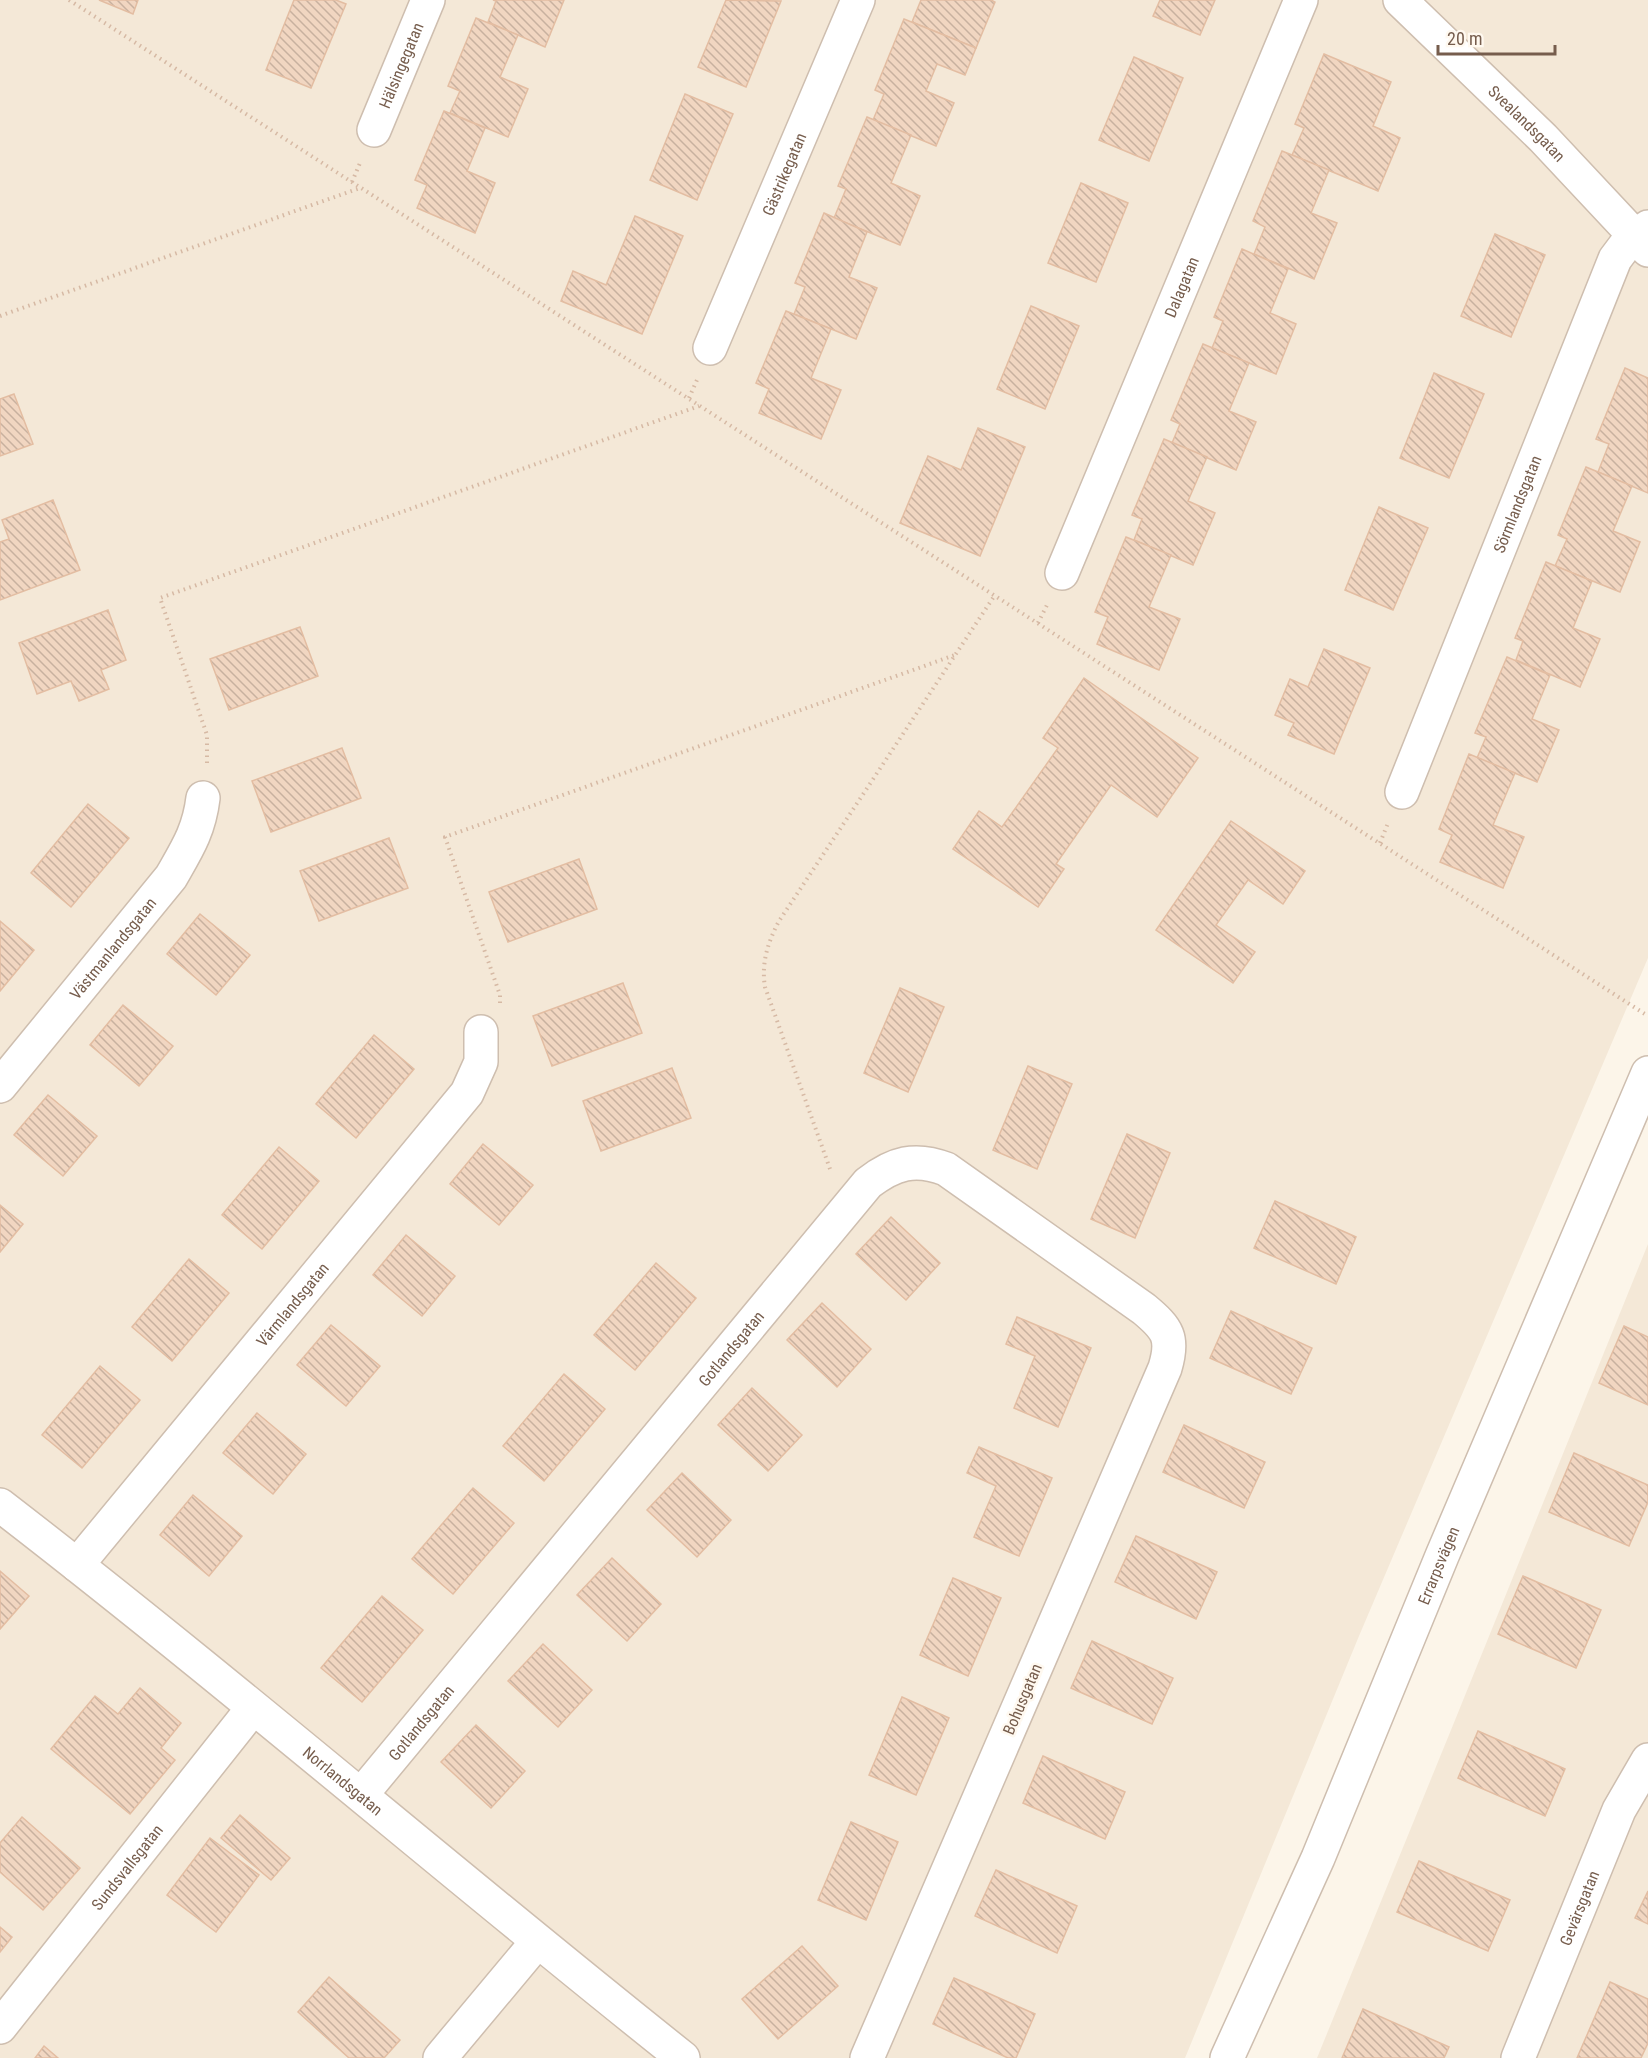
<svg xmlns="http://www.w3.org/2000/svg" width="1648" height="2058" font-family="'Roboto Condensed',sans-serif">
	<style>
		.residential { fill: #f4e8d7 }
		.building { fill: url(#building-back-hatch); stroke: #e3bda2; stroke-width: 1.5 }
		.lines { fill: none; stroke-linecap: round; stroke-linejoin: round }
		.street-casing { stroke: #cebeaf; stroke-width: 36 }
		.path { stroke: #d6b9a4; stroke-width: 4; stroke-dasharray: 1.5 4.5; stroke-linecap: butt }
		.street { stroke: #fff; stroke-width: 33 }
		.labels { text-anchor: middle; stroke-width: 5; stroke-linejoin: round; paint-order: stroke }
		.street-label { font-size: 16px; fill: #765d4d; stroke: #fff9f0 }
	</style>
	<defs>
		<pattern id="building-back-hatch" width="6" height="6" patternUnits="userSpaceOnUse" patternTransform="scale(1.5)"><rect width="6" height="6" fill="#f1d6c1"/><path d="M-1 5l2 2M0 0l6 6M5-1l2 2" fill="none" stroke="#c8b19f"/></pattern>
	</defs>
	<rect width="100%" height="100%" fill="#fcf5e9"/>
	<g class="residential">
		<path d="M0 0H1648V958L1359 1636 1185 2058H0Z"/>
		<path d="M1648 1244V2058H1317L1451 1730Z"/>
	</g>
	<g class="building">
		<path d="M99 0H138L133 14Z"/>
		<path d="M294 0H336L346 4 311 88 266 70Z"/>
		<path d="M493 0H564L545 47 488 22 496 1Z"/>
		<path d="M726 0 781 1 746 87 698 67Z"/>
		<path d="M921 0H991L995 2 976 48 912 22Z"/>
		<path d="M1160 0H1215L1200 35 1153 16Z"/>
		<path d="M476 18 518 35 500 77 528 89 508 137 450 113 460 91 448 86Z"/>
		<path d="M904 19 976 48 965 75 937 64 926 91 954 103 936 146 873 120 884 94 875 90Z"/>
		<path d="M1324 54 1391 82 1373 126 1400 138 1378 191 1292 155 1304 128 1295 124Z"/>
		<path d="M1134 57 1183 78 1149 161 1099 140Z"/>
		<path d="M685 94 733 114 697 200 650 180Z"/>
		<path d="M444 111 485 128 467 171 495 183 475 233 417 208 427 185 415 180Z"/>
		<path d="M867 117 911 135 891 183 920 196 900 245 834 218 846 189 838 186Z"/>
		<path d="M1282 151 1329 170 1311 213 1337 223 1314 279 1254 254 1265 227 1253 221Z"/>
		<path d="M1081 183 1128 203 1096 282 1048 263Z"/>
		<path d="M824 213 867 232 849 277 877 288 856 339 794 314 805 287 795 283Z"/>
		<path d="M635 216 683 236 642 334 561 301 573 271 606 285Z"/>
		<path d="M1495 234 1545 255 1511 337 1461 316Z"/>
		<path d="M1242 249 1288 269 1270 313 1296 324 1276 374 1212 348 1223 321 1214 317Z"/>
		<path d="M1031 306 1079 326 1045 409 997 389Z"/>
		<path d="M786 311 831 329 811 378 841 390 821 439 759 413 769 389 756 383Z"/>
		<path d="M1203 344 1249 363 1229 411 1256 422 1236 470 1172 443 1180 424 1171 420Z"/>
		<path d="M1625 368 1648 378V493L1598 472 1609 444 1596 439Z"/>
		<path d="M1434 373 1484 394 1449 478 1400 458Z"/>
		<path d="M14 394 33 444 0 456V399Z"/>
		<path d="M978 428 1025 447 980 556 900 523 928 456 961 470Z"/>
		<path d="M1164 439 1207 457 1188 501 1215 513 1193 565 1134 540 1142 519 1132 515Z"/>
		<path d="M1586 467 1632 486 1613 531 1640 542 1620 592 1555 566 1567 539 1558 535Z"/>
		<path d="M53 500 80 570 0 600V542L9 539 2 520Z"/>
		<path d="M1379 507 1428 528 1393 610 1345 590Z"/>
		<path d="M1126 537 1171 555 1149 607 1180 619 1159 670 1097 644 1108 617 1095 612Z"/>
		<path d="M1546 562 1592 581 1573 628 1600 639 1580 687 1516 660 1523 641 1515 638Z"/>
		<path d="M108 610 126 660 101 670 109 689 79 701 71 681 37 694 19 643Z"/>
		<path d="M300 627 318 676 229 710 210 659Z"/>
		<path d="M1324 649 1370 668 1334 754 1288 735 1294 723 1275 715 1290 679 1308 687Z"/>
		<path d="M1507 657 1550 675 1532 719 1559 730 1537 782 1477 758 1486 737 1475 733Z"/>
		<path d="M1084 678 1198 758 1157 817 1111 785 1056 864 1064 869 1038 907 953 849 979 811 1002 827 1058 748 1043 738Z"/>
		<path d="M342 748 361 798 271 832 252 781Z"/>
		<path d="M1469 754 1515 773 1493 825 1524 837 1503 888 1440 862 1452 835 1439 829Z"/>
		<path d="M88 804 129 838 71 907 31 873Z"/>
		<path d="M1231 821 1305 871 1283 904 1248 880 1216 925 1255 952 1233 983 1156 930Z"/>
		<path d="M389 838 408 888 319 921 300 871Z"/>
		<path d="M579 859 597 909 508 942 489 892Z"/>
		<path d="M200 914 250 955 216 995 167 954Z"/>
		<path d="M0 921 34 950 0 991Z"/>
		<path d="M623 983 642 1033 552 1066 533 1016Z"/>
		<path d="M900 988 944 1007 908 1092 864 1073Z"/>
		<path d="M123 1005 173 1046 139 1086 90 1045Z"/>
		<path d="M374 1035 414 1069 356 1138 316 1104Z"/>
		<path d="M1028 1066 1072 1084 1037 1169 993 1150Z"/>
		<path d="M672 1068 691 1118 601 1151 583 1101Z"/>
		<path d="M48 1095 97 1136 63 1176 14 1135Z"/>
		<path d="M1127 1134 1170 1153 1135 1238 1091 1219Z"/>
		<path d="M483 1144 533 1185 499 1225 450 1184Z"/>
		<path d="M279 1147 319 1181 262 1249 222 1215Z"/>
		<path d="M1275 1201 1356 1237 1336 1284 1254 1248Z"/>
		<path d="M0 1205 23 1224 0 1252Z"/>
		<path d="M891 1217 940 1263 906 1300 856 1254Z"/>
		<path d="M406 1235 455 1276 422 1316 373 1275Z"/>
		<path d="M189 1259 229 1293 172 1361 132 1327Z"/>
		<path d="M656 1263 696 1298 635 1370 594 1335Z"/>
		<path d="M822 1303 871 1349 837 1387 787 1340Z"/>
		<path d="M1231 1311 1312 1348 1291 1394 1210 1358Z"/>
		<path d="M1017 1317 1091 1348 1058 1427 1014 1408 1035 1356 1006 1344Z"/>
		<path d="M331 1325 380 1366 346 1406 297 1365Z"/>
		<path d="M1624 1326 1648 1337V1405L1599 1383Z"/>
		<path d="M100 1366 140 1400 82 1468 42 1435Z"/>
		<path d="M564 1374 605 1409 544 1481 503 1446Z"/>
		<path d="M752 1388 802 1435 768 1471 718 1425Z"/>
		<path d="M257 1413 306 1454 273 1494 223 1453Z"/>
		<path d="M1184 1425 1265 1462 1244 1508 1163 1472Z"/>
		<path d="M979 1447 1052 1478 1019 1556 974 1537 996 1486 967 1473Z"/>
		<path d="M1574 1453 1648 1485V1502L1629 1546 1549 1512Z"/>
		<path d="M682 1473 731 1520 697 1557 647 1510Z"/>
		<path d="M473 1488 514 1523 453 1594 412 1559Z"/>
		<path d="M193 1495 242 1536 209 1576 160 1535Z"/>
		<path d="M1136 1536 1217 1572 1196 1619 1115 1582Z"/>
		<path d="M612 1558 661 1604 627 1641 577 1595Z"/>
		<path d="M0 1571 29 1596 0 1629Z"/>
		<path d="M1523 1576 1601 1610 1576 1668 1498 1634Z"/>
		<path d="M953 1578 1001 1598 968 1676 920 1655Z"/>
		<path d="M382 1596 423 1630 362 1702 321 1668Z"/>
		<path d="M1092 1641 1173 1678 1152 1724 1071 1688Z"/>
		<path d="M543 1644 592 1690 558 1727 508 1681Z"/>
		<path d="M140 1688 181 1723 161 1748 175 1760 130 1814 51 1749 95 1696 118 1714Z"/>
		<path d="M902 1697 949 1718 916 1795 869 1775Z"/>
		<path d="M476 1725 525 1771 491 1808 441 1762Z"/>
		<path d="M1478 1731 1565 1769 1545 1816 1458 1778Z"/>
		<path d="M1043 1756 1125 1792 1105 1839 1023 1803Z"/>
		<path d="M240 1815 290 1858 271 1880 221 1838Z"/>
		<path d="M22 1817 80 1868 43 1910 0 1872V1843Z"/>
		<path d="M851 1822 898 1842 866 1920 818 1900Z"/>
		<path d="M210 1838 259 1875 216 1932 167 1895Z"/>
		<path d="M1419 1861 1510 1900 1488 1951 1397 1912Z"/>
		<path d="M996 1870 1077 1906 1057 1953 975 1916Z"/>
		<path d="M1648 1891V1924L1635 1918Z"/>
		<path d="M0 1927 12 1937 0 1952Z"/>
		<path d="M802 1946 838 1986 778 2039 742 1999Z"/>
		<path d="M329 1977 400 2040 384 2058H349L298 2012Z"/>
		<path d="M954 1978 1035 2014 1016 2058H1008L933 2024Z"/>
		<path d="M1610 1982 1648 1999V2043L1641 2058H1577Z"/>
		<path d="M1363 2009 1449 2047 1444 2058H1342Z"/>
		<path d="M44 2046 58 2058H35Z"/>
	</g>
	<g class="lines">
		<defs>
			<g id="street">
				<path id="s1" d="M1400 0 1543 138 1648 250"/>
				<path id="s2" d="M374 130 428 0"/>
				<path id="s3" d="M710 348 858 0"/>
				<path id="s4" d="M1062 573 1301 0"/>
				<path id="s5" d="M1402 792 1615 259 1627 243 1648 227"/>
				<path id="s6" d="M0 1086 171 877C187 849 199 831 203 798"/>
				<path id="s7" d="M0 1505C232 1684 454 1876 683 2058"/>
				<path id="s8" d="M77 1565 467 1093 481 1062V1032"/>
				<path id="s9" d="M361 1795 868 1183C894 1163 915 1157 946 1169L1144 1309C1168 1329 1174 1338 1165 1368L867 2058"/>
				<path id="s10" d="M0 2027 253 1708"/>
				<path d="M440 2058 537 1942"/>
				<path id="s11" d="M1227 2058 1318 1858 1442 1556 1648 1073"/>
				<path id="s12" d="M1518 2058 1619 1810 1648 1760"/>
			</g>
		</defs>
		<use href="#street" class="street-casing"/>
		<g class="path">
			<path d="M69 0 1648 1016"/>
			<path d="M352 182 360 163"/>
			<path d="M0 316 360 188"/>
			<path d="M689 398 697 380"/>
			<path d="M1038 623 1047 605"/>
			<path d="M207 763V735L160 598 699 406"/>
			<path d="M1380 843 1388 823"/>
			<path d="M500 1003V995L445 837 955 655"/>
			<path d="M830 1169 765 987C761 963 768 942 779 921L995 595"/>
		</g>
		<use href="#street" class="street"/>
	</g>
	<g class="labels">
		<g class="street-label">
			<text dy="6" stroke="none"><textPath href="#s2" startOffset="70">Hälsingegatan</textPath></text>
			<text dy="6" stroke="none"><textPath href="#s1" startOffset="177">Svealandsgatan</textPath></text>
			<text dy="6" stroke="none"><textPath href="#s3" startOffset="189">Gästrikegatan</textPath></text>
			<text dy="6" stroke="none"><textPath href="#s4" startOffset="310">Dalagatan</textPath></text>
			<text dy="6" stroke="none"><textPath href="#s5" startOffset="310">Sörmlandsgatan</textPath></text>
			<text dy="6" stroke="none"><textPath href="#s6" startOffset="178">Västmanlandsgatan</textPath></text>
			<text dy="6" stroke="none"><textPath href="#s8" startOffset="338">Värmlandsgatan</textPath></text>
			<text dy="6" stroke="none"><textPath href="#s9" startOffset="580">Gotlandsgatan</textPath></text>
			<text dy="6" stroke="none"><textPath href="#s11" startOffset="536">Errarpsvägen</textPath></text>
			<text transform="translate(1022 1699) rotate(-67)" y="6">Bohusgatan</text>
			<text dy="6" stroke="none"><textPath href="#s9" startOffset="94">Gotlandsgatan</textPath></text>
			<text dy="6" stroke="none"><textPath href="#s7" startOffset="440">Norrlandsgatan</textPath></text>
			<text dy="6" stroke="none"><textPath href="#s10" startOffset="204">Sundsvallsgatan</textPath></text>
			<text dy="6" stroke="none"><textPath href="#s12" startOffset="162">Gevärsgatan</textPath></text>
		</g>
	</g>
	<path d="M1438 45v9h117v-9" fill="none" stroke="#765d4d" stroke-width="3"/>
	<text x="1447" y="45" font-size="18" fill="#765d4d" stroke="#fff9f0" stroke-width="4.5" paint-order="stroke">20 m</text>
</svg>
